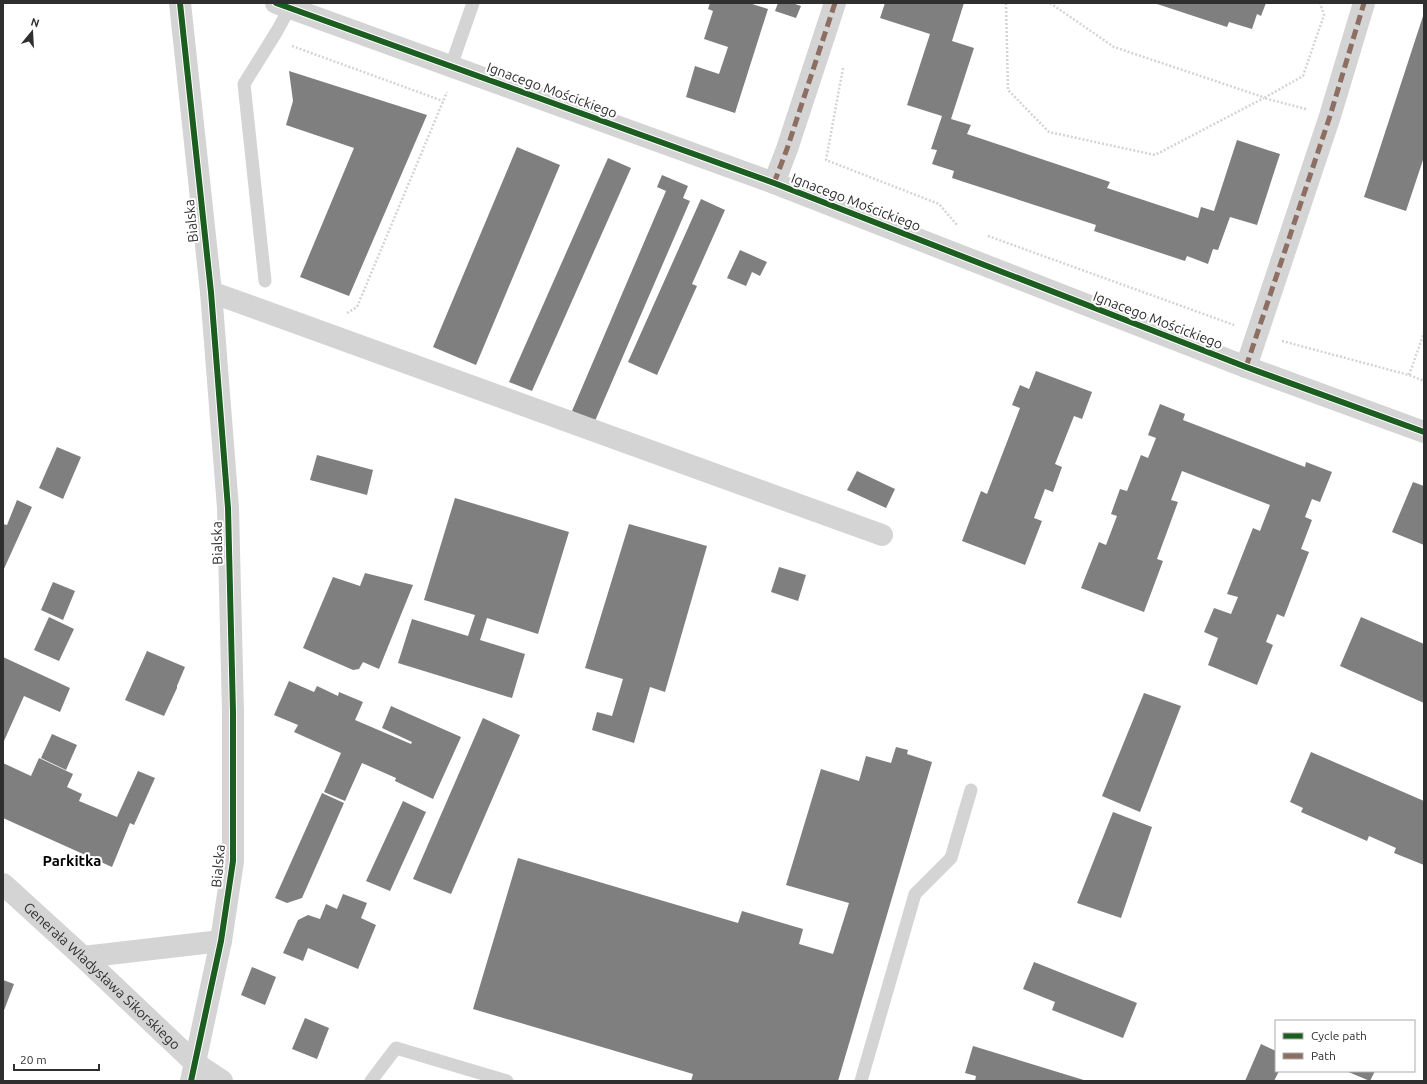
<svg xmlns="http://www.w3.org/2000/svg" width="1427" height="1084" font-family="Ubuntu,sans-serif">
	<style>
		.building { fill: #7f7f7f }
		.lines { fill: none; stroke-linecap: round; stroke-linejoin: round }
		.path { stroke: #d4d4d4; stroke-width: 2.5; stroke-dasharray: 2 2; stroke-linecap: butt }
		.service { stroke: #d4d4d4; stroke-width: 13 }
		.minor { stroke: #d4d4d4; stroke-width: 22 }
		.quiet { stroke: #8d6e63; stroke-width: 5; stroke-dasharray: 10 5; stroke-linecap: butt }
		.cycleway-casing { stroke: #fff; stroke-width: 8 }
		.cycleway { stroke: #1b5e20; stroke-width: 6 }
		.labels { text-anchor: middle; stroke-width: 4; stroke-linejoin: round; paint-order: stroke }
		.street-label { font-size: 14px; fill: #2f2f2f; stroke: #fff }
		.neighbourhood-label { font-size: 15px; font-weight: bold; fill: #000; stroke: #fff }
	</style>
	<rect width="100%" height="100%" fill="#fff"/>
	<g class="building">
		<path d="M710 3H749L768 9 735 113 686 97 695 66 719 74 728 47 704 39 713 11 708 9Z"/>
		<path d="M778 3H792L801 6 796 18 775 11Z"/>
		<path d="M885 3H964L952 41 974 48 951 119 971 125 967 134 1110 182 1107 188 1198 218 1201 207 1214 211 1237 140 1280 154 1257 225 1230 217 1218 250 1213 249 1208 264 1187 256 1185 261 1094 231 1096 225 952 178 954 171 932 164 937 150 931 149 942 116 907 105 930 34 880 18Z"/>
		<path d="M1154 3H1266L1261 16 1257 14 1252 29 1229 22 1227 27Z"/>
		<path d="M1424 13V157L1406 211 1364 197Z"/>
		<path d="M289 71 427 115 349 296 300 277 354 148 286 125 293 101Z"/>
		<path d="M517 147 560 165 476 365 433 347Z"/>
		<path d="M608 158 631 168 532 391 509 382Z"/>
		<path d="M662 175 688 186 683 198 690 201 595 421 572 411 666 191 657 187Z"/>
		<path d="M701 199 725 210 692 284 697 286 657 375 628 362Z"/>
		<path d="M740 250 767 262 760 276 752 272 746 286 727 278Z"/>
		<path d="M1036 371 1092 392 1082 419 1074 416 1055 464 1062 467 1053 492 1045 489 1034 518 1042 521 1025 565 962 541 981 491 987 494 1020 408 1012 405 1020 385 1029 389Z"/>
		<path d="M1160 404 1185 414 1183 420 1305 467 1306 462 1332 472 1320 502 1312 499 1305 517 1312 520 1301 549 1309 552 1284 617 1277 614 1266 642 1273 645 1257 685 1208 665 1218 638 1204 632 1214 608 1231 614 1238 597 1227 594 1253 528 1260 531 1270 505 1182 471 1171 500 1178 502 1157 559 1163 561 1144 612 1081 588 1099 542 1106 545 1117 516 1111 514 1120 489 1127 491 1141 455 1148 458 1156 438 1148 435Z"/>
		<path d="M57 447 81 457 63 499 39 488Z"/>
		<path d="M317 455 373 470 367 495 310 480Z"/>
		<path d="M857 471 895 489 886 508 847 490Z"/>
		<path d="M1413 482 1424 486V545L1392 532Z"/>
		<path d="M455 498 569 532 538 634 487 618 480 640 525 654 512 698 398 663 412 619 468 636 475 615 424 600Z"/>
		<path d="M17 500 32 507 3 571V524L7 525Z"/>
		<path d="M629 524 707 546 665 692 650 687 634 743 592 730 597 712 612 716 623 679 585 668Z"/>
		<path d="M779 567 806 575 798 601 771 592Z"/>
		<path d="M365 573 413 585 379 669 363 662 359 669 353 670 303 648 333 577 360 586Z"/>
		<path d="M53 582 75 591 63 620 41 610Z"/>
		<path d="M49 617 74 629 59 661 34 650Z"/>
		<path d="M1361 617 1424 644V703L1340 666Z"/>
		<path d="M147 651 185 667 177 686V688L164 716 125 700Z"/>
		<path d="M3 657 70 688 60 712 24 696 4 741H3Z"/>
		<path d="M289 681 314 692 317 686 338 696 339 692 363 702 355 720 411 744 412 742 382 728 391 706 461 737 433 799 395 781 396 778 362 763 345 801 324 792 341 753 294 732 298 725 274 715Z"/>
		<path d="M1144 693 1181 706 1140 812 1102 796Z"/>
		<path d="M483 718 520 735 451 894 413 879Z"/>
		<path d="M52 734 77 745 66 770 41 758Z"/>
		<path d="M896 747 908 750 907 754 932 762 838 1081H691L693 1074 473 1009 518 858 738 923 742 911 803 929 799 944 833 954 849 903 786 885 821 769 859 781 866 756 891 763Z"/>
		<path d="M1311 752 1424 801V865L1394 853 1396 848 1369 836 1367 841 1301 812 1303 808 1290 802Z"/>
		<path d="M39 758 73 774 67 787 82 794 79 801 117 817 138 771 155 778 134 825 130 823 112 867 3 818V763L31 776Z"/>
		<path d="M322 793 344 803 302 898 287 903 275 898Z"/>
		<path d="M403 801 426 812 390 891 366 881Z"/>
		<path d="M1113 812 1152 827 1121 918 1077 903Z"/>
		<path d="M343 894 367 903 361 918 376 925 358 969 308 948 303 961 283 953 298 920 308 915 320 919 326 904 337 909Z"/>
		<path d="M1034 962 1137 1003 1123 1038 1052 1010 1055 1002 1023 989Z"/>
		<path d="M252 967 276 977 265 1005 241 995Z"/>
		<path d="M3 980 14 984 3 1013Z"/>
		<path d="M305 1018 329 1028 317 1059 292 1049Z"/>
		<path d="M1261 1044 1276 1051V1071H1279L1274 1081H1245Z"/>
		<path d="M973 1046 1087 1081H975L976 1076 965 1073Z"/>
		<path d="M1346 1071H1375L1370 1081Z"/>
	</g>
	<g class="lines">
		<g class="path">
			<path d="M1006 3 1008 90 1049 132 1155 155 1264 98"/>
			<path d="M1050 3 1114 47 1263 97"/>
			<path d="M292 46 443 101"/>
			<path d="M843 68 826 160 939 204 957 225"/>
			<path d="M1306 109 1264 98 1303 76 1324 15 1320 3"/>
			<path d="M988 236 1234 325"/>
			<path d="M347 313 357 307 447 92"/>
			<path d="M1282 341 1409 375 1424 381"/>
			<path d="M1409 375 1424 333"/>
		</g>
		<g class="service">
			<path d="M451 66 473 3"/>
			<path d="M265 281 244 84 277 31 290 7"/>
			<path d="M371 1081 396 1048 507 1081"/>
			<path d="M861 1081 915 894 951 858 971 790"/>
		</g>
		<g class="minor">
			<path d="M180 3 211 292 228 508 233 712V861L221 941 191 1081"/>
			<path d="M276 3 774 183 1246 367 1424 432"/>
			<path d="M774 183 787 149 835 3"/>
			<path d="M211 292 882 535"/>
			<path d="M1246 367 1330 116 1364 3"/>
			<path id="s1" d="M3 884 83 957 195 1063 222 1081"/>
			<path d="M83 957 221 941"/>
		</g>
		<g class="quiet">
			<path d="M774 183 787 149 835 3"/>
			<path d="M1246 367 1330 116 1364 3"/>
		</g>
		<defs>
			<g id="cycleway">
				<path d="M180 3 211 292 228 508 233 712V861L221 941 191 1081"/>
				<path d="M276 3 774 183 1246 367 1424 432"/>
			</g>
		</defs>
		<use href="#cycleway" class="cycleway-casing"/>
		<use href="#cycleway" class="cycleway"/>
	</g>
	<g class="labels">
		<g class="street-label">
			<text transform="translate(552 90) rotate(20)" y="5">Ignacego Mościckiego</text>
			<text transform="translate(856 202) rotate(21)" y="5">Ignacego Mościckiego</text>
			<text transform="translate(191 221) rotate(-96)" y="5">Bialska</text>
			<text transform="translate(1158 320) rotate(21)" y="5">Ignacego Mościckiego</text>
			<text transform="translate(217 543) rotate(-91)" y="5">Bialska</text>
			<text transform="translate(218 866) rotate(-85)" y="5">Bialska</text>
			<text dy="5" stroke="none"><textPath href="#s1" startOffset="135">Generała Władysława Sikorskiego</textPath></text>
		</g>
		<g class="neighbourhood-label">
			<text x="72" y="866">Parkitka</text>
		</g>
	</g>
	<rect width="1427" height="1084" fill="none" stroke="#2f2f2f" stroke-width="8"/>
	<rect x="1275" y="1020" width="140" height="52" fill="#ffffff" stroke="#acacac"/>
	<rect x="1283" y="1033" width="20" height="6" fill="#1b5e20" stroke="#acacac"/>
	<text x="1311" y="1040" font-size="12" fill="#2f2f2f">Cycle path</text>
	<rect x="1283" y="1053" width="20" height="6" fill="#8d6e63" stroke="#acacac"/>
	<text x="1311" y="1060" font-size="12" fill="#2f2f2f">Path</text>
	<g transform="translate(32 32) rotate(18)" stroke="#ffffff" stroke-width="3" paint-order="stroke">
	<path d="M0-3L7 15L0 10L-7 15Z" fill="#2f2f2f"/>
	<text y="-6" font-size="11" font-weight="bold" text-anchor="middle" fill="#2f2f2f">N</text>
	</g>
	<path d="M14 1064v6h85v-6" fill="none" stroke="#2f2f2f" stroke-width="2"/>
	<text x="20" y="1064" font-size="12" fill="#2f2f2f" stroke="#ffffff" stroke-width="3" paint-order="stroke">20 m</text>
</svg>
